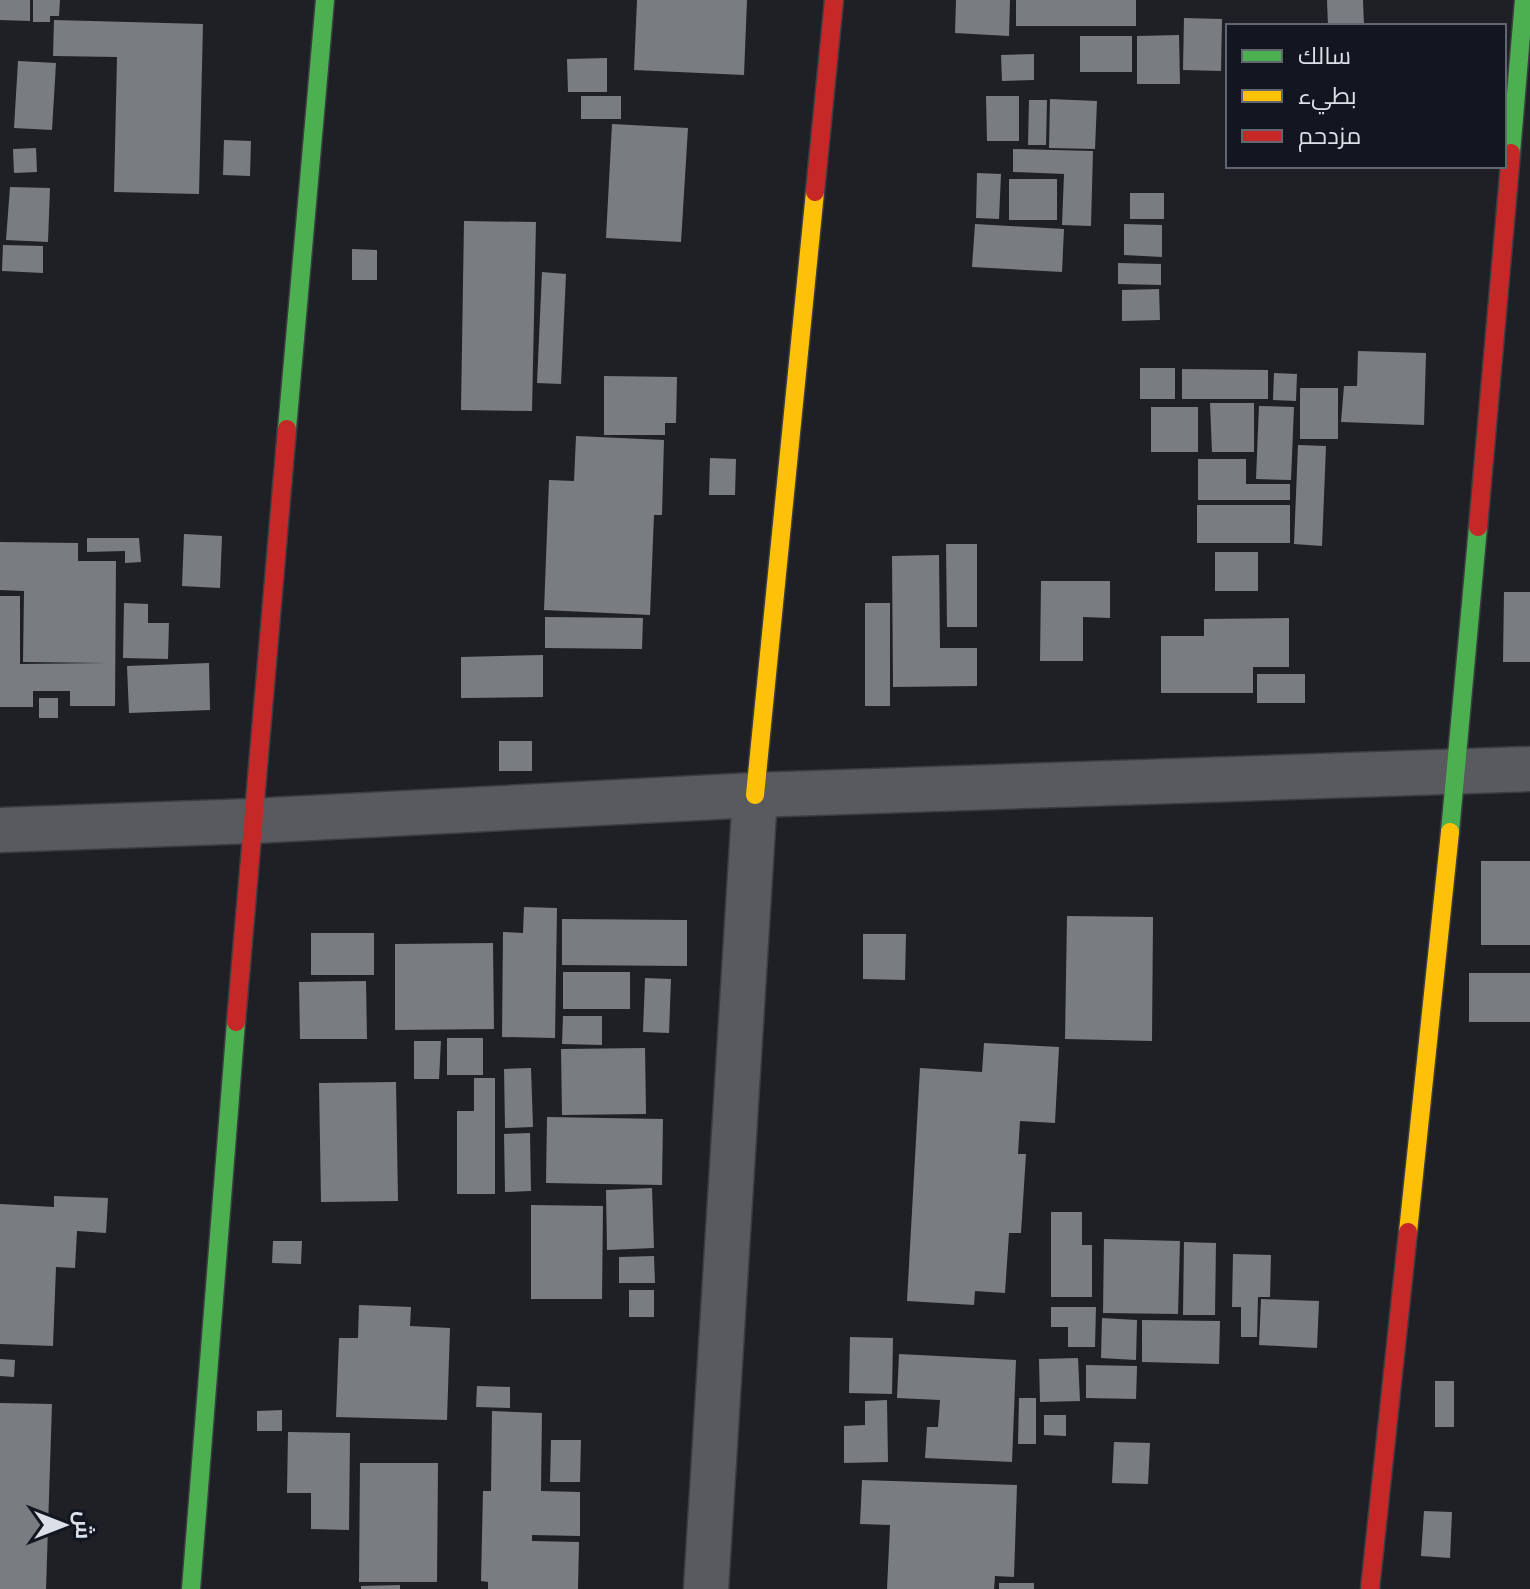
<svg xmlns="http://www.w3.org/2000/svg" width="1530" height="1589" font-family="Arial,Cairo,sans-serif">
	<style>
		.building { fill: #797c81 }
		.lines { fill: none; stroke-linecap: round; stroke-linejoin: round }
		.street-casing { stroke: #3b3d42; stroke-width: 47 }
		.fast-casing { stroke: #3b3d42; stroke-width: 21 }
		.slow-casing { stroke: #3b3d42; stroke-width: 21 }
		.jam-casing { stroke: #3b3d42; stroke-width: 21 }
		.street { stroke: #585a5e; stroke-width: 44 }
		.fast { stroke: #4caf50; stroke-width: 18 }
		.slow { stroke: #ffc107; stroke-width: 18 }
		.jam { stroke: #c62828; stroke-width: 18 }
	</style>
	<rect width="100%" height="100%" fill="#1e2026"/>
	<g class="building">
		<path d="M0 0H30V21L0 20Z"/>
		<path d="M33 0H60L59 16H50V22H33Z"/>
		<path d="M637 0H747L744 75 634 70Z"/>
		<path d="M956 0H1010L1009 36 955 33Z"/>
		<rect x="1016" y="0" width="120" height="26"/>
		<path d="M1327 0H1363L1364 26H1328Z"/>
		<path d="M1184 18 1222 19 1221 71 1183 70Z"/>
		<path d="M54 20 203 24 199 194 114 192 117 57 53 56Z"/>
		<path d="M1179 35 1180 84H1137V36Z"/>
		<rect x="1080" y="36" width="52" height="36"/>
		<path d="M1034 54V80L1002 81 1001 55Z"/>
		<path d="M607 58V92H568L567 59Z"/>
		<path d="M18 61 56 63 52 130 14 128Z"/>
		<rect x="581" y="96" width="40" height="23"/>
		<path d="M986 96H1019V141H987Z"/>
		<path d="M1050 99 1097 101 1095 149 1049 148Z"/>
		<path d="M1029 100H1047L1046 145H1028Z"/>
		<path d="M612 124 688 128 681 242 606 238Z"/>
		<path d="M224 140 251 141 250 176 223 175Z"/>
		<path d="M36 148 37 172 14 173 13 149Z"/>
		<path d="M1013 149 1093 151 1091 226 1062 225 1064 174 1013 172Z"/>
		<path d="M977 173 1001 174 999 219 976 218Z"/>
		<rect x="1009" y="179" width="48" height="41"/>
		<path d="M10 187 50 188 48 242 6 240Z"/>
		<rect x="1130" y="193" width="34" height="26"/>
		<path d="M464 221 536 222 532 411 461 410Z"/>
		<path d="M975 224 1064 229 1062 272 972 267Z"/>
		<path d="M1124 224 1162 225V257L1124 255Z"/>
		<path d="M3 245 43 246V273L2 271Z"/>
		<path d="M352 249 377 250V280H352Z"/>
		<path d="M1118 263 1161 264V285L1118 284Z"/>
		<path d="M542 272 566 274 561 384 537 383Z"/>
		<path d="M1159 289 1160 320 1122 321V290Z"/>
		<path d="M1358 351 1426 353 1424 425 1341 422 1344 386H1357Z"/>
		<rect x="1140" y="368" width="35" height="31"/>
		<path d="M1182 369 1268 370V399H1182Z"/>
		<path d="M1274 373 1297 374 1296 401 1273 400Z"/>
		<path d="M604 376 677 377 676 423H665V435H604Z"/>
		<rect x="1300" y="388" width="38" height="51"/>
		<path d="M1210 403H1254V452H1212Z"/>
		<path d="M1259 406 1294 407 1291 480 1256 479Z"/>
		<rect x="1151" y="407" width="47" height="45"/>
		<path d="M576 436 664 440 662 515H654L650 615 544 610 549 480 574 481Z"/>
		<path d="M1298 445 1326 446 1322 546 1294 544Z"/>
		<path d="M710 458 736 459 735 495H709Z"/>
		<path d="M1198 459H1246V484H1290V500H1198Z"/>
		<rect x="1197" y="505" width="93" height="38"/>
		<path d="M184 534 222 536 220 588 182 586Z"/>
		<path d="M87 538H139L141 562 125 563V551L87 552Z"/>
		<path d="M0 542 78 543V561H116L115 706H70V691H33V707H0V596H20V664L107 663 23 662 24 591 0 590Z"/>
		<path d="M946 544H977V627H947Z"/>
		<rect x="1215" y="552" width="43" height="39"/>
		<path d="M939 555 940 648H977V686L893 687 892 556Z"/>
		<path d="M1041 581H1110V618L1083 617V661H1040Z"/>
		<path d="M1504 592H1530V662H1503Z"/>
		<path d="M124 603 148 604V623H169L168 659 123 658Z"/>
		<rect x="865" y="603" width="25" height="103"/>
		<path d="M545 617 643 618 642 649 545 648Z"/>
		<path d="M1289 618V667H1253V693H1161V636H1204V619Z"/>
		<path d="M543 655V697L461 698V657Z"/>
		<path d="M209 663 210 710 129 713 127 666Z"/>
		<rect x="1257" y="674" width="48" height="29"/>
		<rect x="39" y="698" width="19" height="20"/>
		<rect x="499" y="741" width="33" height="30"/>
		<rect x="1481" y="861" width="49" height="84"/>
		<path d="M524 907 557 908 555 1038 502 1037 503 932 523 933Z"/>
		<path d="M1067 916 1153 917 1152 1041 1065 1039Z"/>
		<path d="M562 919 687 920V966L562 965Z"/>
		<rect x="311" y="933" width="63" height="42"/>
		<path d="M863 934H906L905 980 863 979Z"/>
		<path d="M493 943 494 1029 395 1030V944Z"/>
		<rect x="563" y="972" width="67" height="37"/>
		<rect x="1469" y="973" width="61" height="49"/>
		<path d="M645 978 671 979 669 1033 643 1032Z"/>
		<path d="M366 981 367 1039H300L299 982Z"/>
		<path d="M563 1016H602V1045L562 1044Z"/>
		<rect x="447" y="1038" width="36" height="37"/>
		<path d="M414 1041H441L439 1079H414Z"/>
		<path d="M984 1043 1059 1047 1055 1123 1020 1121 1018 1154H1026L1021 1233H1009L1005 1293 975 1291 974 1305 907 1301 920 1068 982 1072Z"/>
		<path d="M645 1048 646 1114 562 1115 561 1049Z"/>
		<path d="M531 1068 533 1127 505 1128 504 1069Z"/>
		<path d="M474 1078H495V1194H457V1111H474Z"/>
		<path d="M396 1082 398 1201 321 1202 319 1083Z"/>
		<path d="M547 1117 663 1119 662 1185 546 1183Z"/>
		<path d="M530 1133 531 1191 505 1192 504 1134Z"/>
		<path d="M652 1188 654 1248 607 1250 606 1190Z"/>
		<path d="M54 1196 108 1198 106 1233 77 1231 75 1268 56 1267 53 1346 0 1344V1204L54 1207Z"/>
		<path d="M531 1205 603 1206 602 1299H531Z"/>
		<path d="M1051 1212H1082V1245H1092V1297H1051Z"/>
		<path d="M1104 1239 1180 1241 1178 1314 1103 1313Z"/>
		<path d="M273 1241H302L301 1264 272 1263Z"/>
		<path d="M1184 1242 1216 1243 1215 1315H1183Z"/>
		<path d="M1233 1254 1271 1255 1270 1297H1258L1257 1337H1241V1307H1232Z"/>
		<path d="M654 1256 655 1283H619V1257Z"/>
		<rect x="629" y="1290" width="25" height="27"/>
		<path d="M1261 1299 1319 1301 1317 1348 1259 1345Z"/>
		<path d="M359 1305 411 1307 410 1326 450 1328 447 1420 336 1417 339 1338H358Z"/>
		<path d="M1051 1307H1096L1095 1347H1068V1327H1051Z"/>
		<path d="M1102 1318 1137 1320 1136 1360 1101 1358Z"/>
		<path d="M1142 1320 1220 1321 1219 1364 1142 1362Z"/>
		<path d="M850 1337 893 1338 892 1394 849 1393Z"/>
		<path d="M899 1354 1016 1360 1012 1462 925 1458 927 1427H938L940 1400 897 1398Z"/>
		<path d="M1078 1358 1080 1401 1040 1402 1039 1359Z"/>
		<path d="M0 1359 15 1360 14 1377 0 1376Z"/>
		<path d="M1086 1365 1137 1366 1136 1399 1086 1398Z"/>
		<rect x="1435" y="1381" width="19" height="46"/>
		<path d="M477 1386 510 1387V1408L476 1407Z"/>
		<path d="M1019 1398H1036V1444H1018Z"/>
		<path d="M887 1400 888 1462 844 1463V1426L865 1425V1401Z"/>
		<path d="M0 1403 52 1404 46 1589H0Z"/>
		<path d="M282 1410V1431H257V1411Z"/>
		<path d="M492 1411 542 1413 541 1491 580 1492V1536L532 1535V1541L579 1542 578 1589H488V1582L481 1581 483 1491H491Z"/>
		<path d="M1044 1415H1066V1436L1044 1435Z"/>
		<path d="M288 1432 350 1433 349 1530 311 1529V1493H287Z"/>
		<path d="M551 1440H581L580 1482H550Z"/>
		<path d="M1114 1442 1150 1443 1148 1484 1112 1483Z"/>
		<path d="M360 1463H438L437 1582H359Z"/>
		<path d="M862 1480 1017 1485 1014 1577 995 1576 994 1589H887L890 1525 860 1524Z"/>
		<path d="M1424 1511 1452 1512 1450 1558 1421 1556Z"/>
		<rect x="999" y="1583" width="35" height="6"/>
		<path d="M400 1585V1589H361V1586Z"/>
	</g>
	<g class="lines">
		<defs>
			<g id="street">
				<path d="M0 830 252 821 755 795 1530 769"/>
				<path d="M706 1589 755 795"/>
			</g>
			<g id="fast">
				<path d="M1511 153 1524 0"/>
				<path d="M287 429 325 0"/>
				<path d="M1450 832 1478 527"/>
				<path d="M191 1589 236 1022"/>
			</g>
			<g id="slow">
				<path d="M755 795 815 192"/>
				<path d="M1408 1232 1450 832"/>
			</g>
			<g id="jam">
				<path d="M815 192 834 0"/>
				<path d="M1478 527 1511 153"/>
				<path d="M236 1022 287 429"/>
				<path d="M1370 1589 1408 1232"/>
			</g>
		</defs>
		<use href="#street" class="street-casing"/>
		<use href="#fast" class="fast-casing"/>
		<use href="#slow" class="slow-casing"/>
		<use href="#jam" class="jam-casing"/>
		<use href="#street" class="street"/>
		<use href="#fast" class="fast"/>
		<use href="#slow" class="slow"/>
		<use href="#jam" class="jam"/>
	</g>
	<rect x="1226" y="24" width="280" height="144" fill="#111621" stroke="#626670" stroke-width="2"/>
	<rect x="1242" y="50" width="40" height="12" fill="#4caf50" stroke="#626670" stroke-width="2"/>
	<text x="1298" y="64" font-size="24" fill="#dbdfe7">سالك</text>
	<rect x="1242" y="90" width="40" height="12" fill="#ffc107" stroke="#626670" stroke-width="2"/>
	<text x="1298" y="104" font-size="24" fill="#dbdfe7">بطيء</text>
	<rect x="1242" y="130" width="40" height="12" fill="#c62828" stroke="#626670" stroke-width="2"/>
	<text x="1298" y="144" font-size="24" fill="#dbdfe7">مزدحم</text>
	<g transform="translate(64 1525) rotate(90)" stroke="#111621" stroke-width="6" paint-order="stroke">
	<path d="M0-6L14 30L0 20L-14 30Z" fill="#dbdfe7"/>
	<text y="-12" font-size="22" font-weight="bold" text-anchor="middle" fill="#dbdfe7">ش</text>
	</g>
</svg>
